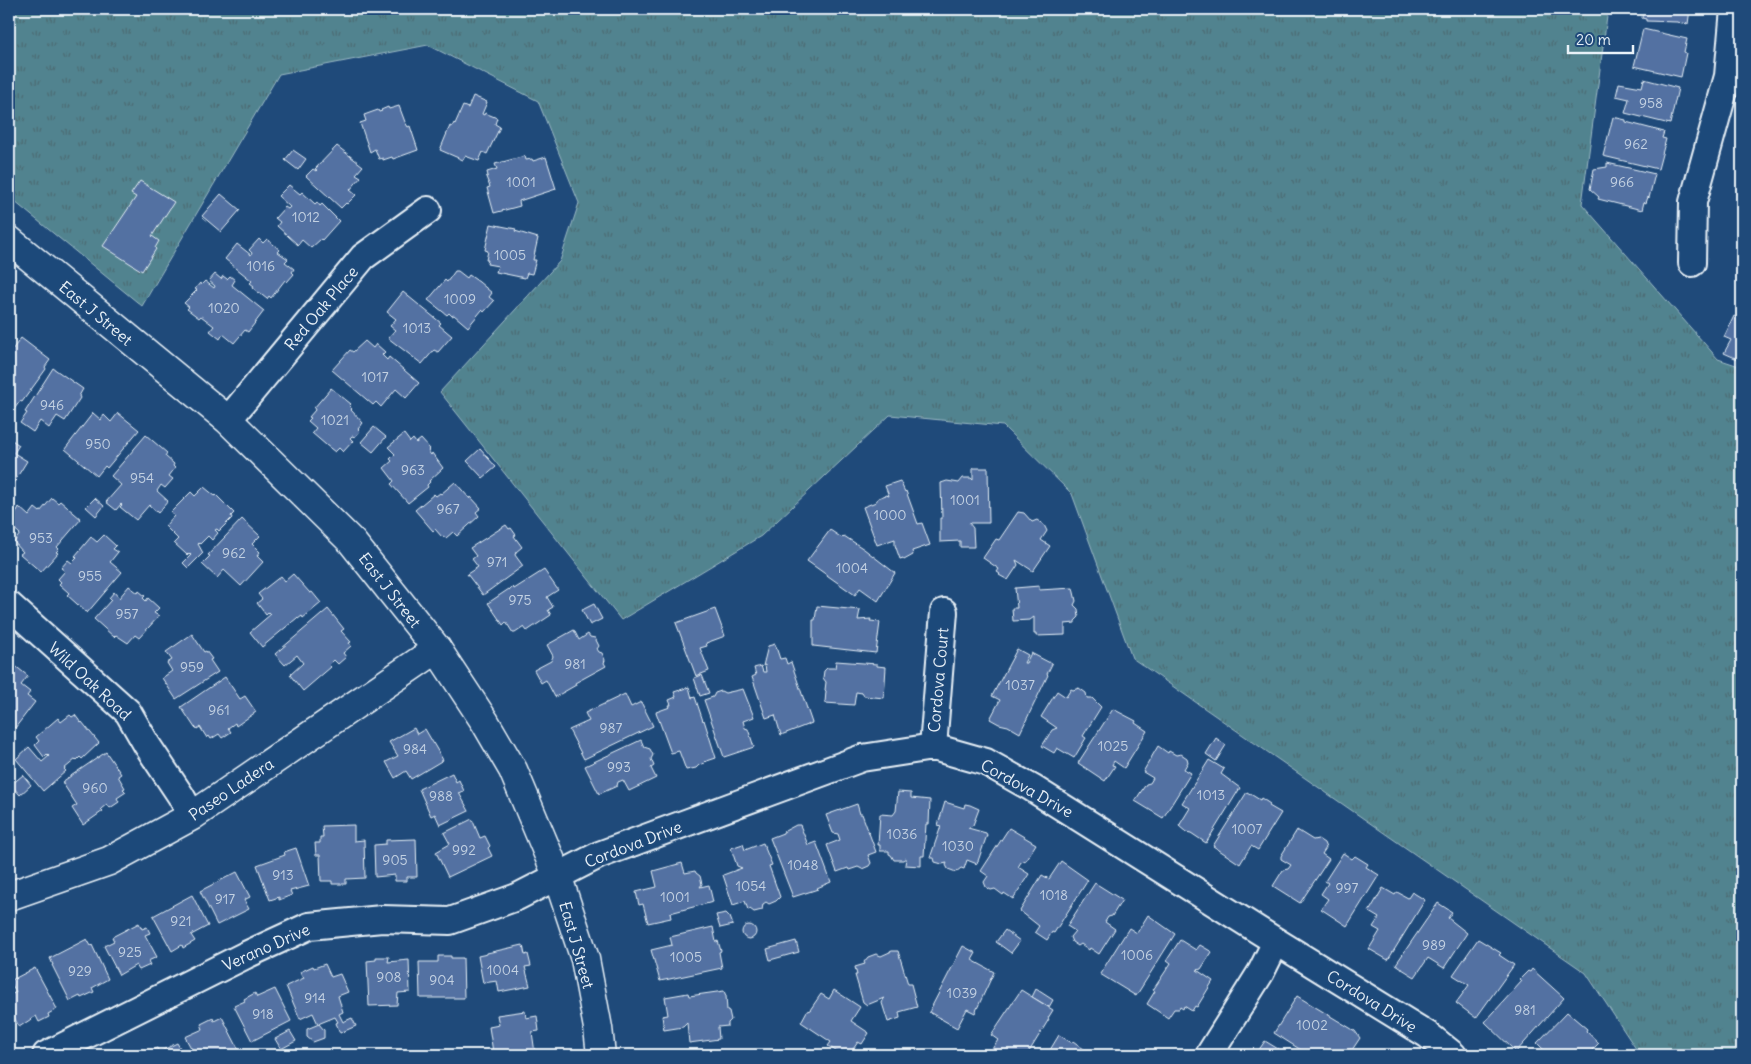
<svg xmlns="http://www.w3.org/2000/svg" width="1751" height="1064" font-family="Delius,sans-serif">
	<style>
		.grass { fill: url(#grass-tufts); stroke: #9cbac4 }
		.building { fill: #5371a2; stroke: #e8f1f8 }
		.lines { fill: none; stroke-linecap: round; stroke-linejoin: round }
		.street-casing { stroke: #e8f1f8; stroke-width: 30 }
		.secondary-casing { stroke: #e8f1f8; stroke-width: 31 }
		.street { stroke: #1f4a7a; stroke-width: 26 }
		.secondary { stroke: #1f4a7a; stroke-width: 28 }
		.labels { text-anchor: middle; stroke-width: 4.5; stroke-linejoin: round; paint-order: stroke }
		.number-label { font-size: 14px; fill: #c3d1e2 }
		.street-label { font-size: 16px; fill: #e8f1f8; stroke: #1f4a7a }
	</style>
	<defs>
		<pattern id="grass-tufts" width="24" height="20" patternUnits="userSpaceOnUse" patternTransform="scale(1.25)"><rect width="24" height="20" fill="#51838f"/><path d="M3 7l-1-3M5 7V3M7 7l1-3M15 17l-1-3M17 17v-4M19 17l1-3" fill="none" stroke="#4d6b73"/></pattern>
	</defs>
	<rect width="100%" height="100%" fill="#1f4a7a"/>
	<filter id="ink" filterUnits="userSpaceOnUse"><feTurbulence type="fractalNoise" baseFrequency=".02" numOctaves="2"/><feDisplacementMap in="SourceGraphic" scale="10" xChannelSelector="R" yChannelSelector="G"/><feConvolveMatrix kernelMatrix="1 2 1 2 8 2 1 2 1" color-interpolation-filters="sRGB"/></filter>
	<g filter="url(#ink)">
		<path class="grass" d="M9 9H1608L1582 204 1718 359 1742 367V1055H1640L1586 973 1132 658 1072 494 1003 426 890 415 761 536 621 620 440 392 560 261 579 203 538 101 428 45 279 74 142 306 9 197Z"/>
		<g class="building">
			<path d="M1643 9H1690L1688 24 1677 22 1646 21V19L1642 18Z"/>
			<path d="M1643 29 1687 39 1684 52 1686 53 1681 77 1634 66Z"/>
			<path d="M1644 79 1678 88 1670 124 1625 113 1629 99 1616 96 1619 83 1642 87Z"/>
			<path d="M473 96 487 102 482 114 484 115 485 113 497 118 495 124 500 127 487 154 483 152 479 161 465 156 463 160 440 150 450 126 452 127 454 123 455 124 463 106 468 108Z"/>
			<path d="M399 106 405 122 408 127 410 126 418 150 393 159 392 157 383 160V158L379 159 375 149 370 152 360 123 366 121 364 115 378 110 379 112 382 111 381 110 388 107 389 109Z"/>
			<path d="M1613 117 1626 120V122L1664 132 1662 138 1666 139 1658 169 1603 156Z"/>
			<path d="M337 146 363 166 356 174 361 177 350 190 356 195 347 204 346 203 341 208 306 176 313 169 316 171 317 170 315 169Z"/>
			<path d="M293 150 306 159 298 170 285 160Z"/>
			<path d="M525 156 526 160 532 159 533 161 546 157 556 189 519 201 520 206 494 213 487 188 490 187 486 177 488 176 487 172 497 169 495 164Z"/>
			<path d="M1607 163 1655 174 1649 198 1648 197 1646 203 1644 202 1642 210 1598 199 1599 197 1590 189 1594 169 1607 167Z"/>
			<path d="M140 181 174 202 152 236 159 241 155 248 156 249 142 271 103 246 136 197 131 194Z"/>
			<path d="M289 185 300 194 302 192 315 204 317 202 320 206 322 204 339 221 322 240 321 239 311 248 302 240 298 245 277 226 280 222 275 218 285 207 288 209 290 207 278 196Z"/>
			<path d="M221 194 240 210 221 232 202 216Z"/>
			<path d="M491 224 516 229 515 231 538 238 533 260H536L532 274 527 273 525 278 496 272 498 266 487 264 488 260H486L488 251 485 250Z"/>
			<path d="M259 239 263 243 267 239 280 250 278 252 288 259 285 262 294 269 292 272 294 274 287 282 285 280 271 298 269 296 267 299 253 288 254 286 250 283 252 281 225 259 237 244 251 255 252 253 249 250Z"/>
			<path d="M455 271H458L467 278 469 275 479 282 492 293 489 297 494 301 484 312 482 310 468 327 454 315 452 316 449 313 447 315 428 300 445 280 447 282Z"/>
			<path d="M215 274 221 279 223 276 227 279 230 276 235 280 232 285 264 311 248 332 245 330 234 343 223 334 220 339 210 331 214 326 201 316 199 318 187 309 189 307 184 303 197 290 195 289 200 283 201 285 205 281 214 288 215 286 209 281Z"/>
			<path d="M403 292 441 323 439 325 452 336 438 352 434 350 422 364 388 338 395 330 390 326 396 319 387 312Z"/>
			<path d="M1734 316 1742 319V361L1724 353 1731 340 1724 337Z"/>
			<path d="M21 338 50 360 45 367 46 369 22 402 20 401 15 408 9 404V354Z"/>
			<path d="M365 341 373 348 376 344 385 352 382 355 387 360 389 357 419 383 406 398 396 389 381 407 376 402 373 405 332 370 350 350 353 352Z"/>
			<path d="M53 368 83 389 79 396 80 398 65 421 57 416 49 428 40 421 33 432 20 423 27 413 25 412Z"/>
			<path d="M331 388 351 404 349 406 352 409 351 410 363 423 358 429 360 431 355 437 352 436 350 438 353 441 343 452 339 448 335 452 326 445 312 433 316 428 308 421 311 418 309 417 315 410 314 408Z"/>
			<path d="M93 413 101 420 104 415 111 422 118 413 139 430 107 468 105 466 97 476 65 449Z"/>
			<path d="M374 427 386 437 373 452 361 442Z"/>
			<path d="M404 434 410 442 413 439 416 443 421 439 430 449 428 451 431 455 432 453 443 468 429 481 430 482 427 485 428 487 408 503 391 484 394 481 384 468 392 461 390 459 395 454 388 447Z"/>
			<path d="M146 435 167 453 165 456 174 464 173 466 175 468 169 476 173 479 165 488 161 485 157 491 168 501 158 513 149 505 136 520 120 507 122 505 121 504 116 510 106 502 121 485 111 476Z"/>
			<path d="M9 438 19 445 14 453 27 461 9 490Z"/>
			<path d="M480 449 496 467 483 478 467 461Z"/>
			<path d="M973 468H988L989 523H969L973 528 974 547H960V541L940 542V518H942L941 483 947 481 959 483 963 478H971L973 480Z"/>
			<path d="M900 481 905 492 906 491 918 524 922 523 930 545 912 551 913 555 904 560 903 558 900 559 895 545V539L877 545 863 507 876 502 878 498 886 495 889 496 885 486Z"/>
			<path d="M455 482 470 499 471 497 481 508 476 512 479 516 457 536 453 532 446 538 443 536 442 537 435 529 433 531 415 510 434 494 436 496 440 493 441 494Z"/>
			<path d="M204 487 215 496 216 495 234 513 231 516 232 518 219 531 217 529 215 530 218 533 212 540 208 536 200 544 199 543 198 544 203 553 188 568 183 563 191 555 189 553 187 555 174 543 178 539 165 526 174 516 171 512 191 492 195 496Z"/>
			<path d="M52 498 58 503 60 501 81 519 57 547 59 549 56 552 58 553 41 572 20 554 23 552 14 542 20 534 10 525 19 507 29 516 35 508 40 512Z"/>
			<path d="M95 498 104 506 96 516 86 507Z"/>
			<path d="M1018 512 1024 513 1032 522 1037 520 1044 525 1047 531 1041 540 1050 546 1033 571 1016 560 1018 565 1008 580 999 575 1000 574 997 572 999 569 983 558 996 539 999 540Z"/>
			<path d="M242 519 260 536 252 544 260 552 257 556 263 562 241 586 224 570 217 578 202 564 210 556 208 555Z"/>
			<path d="M506 525 509 529 511 528 516 535 514 536 522 547 516 552 515 555 523 566 483 595 467 574 478 567 472 559 476 556 470 548Z"/>
			<path d="M830 530 842 538 844 536 864 549 895 573 878 601 860 588 855 595 807 561Z"/>
			<path d="M104 535 116 546 113 549 118 552 110 562 122 572 87 613 67 595 69 593 59 584 61 582 58 579 65 571 61 568 68 560 72 563 77 558 75 556 91 537 97 542Z"/>
			<path d="M544 570 558 590 547 597 553 607 548 610 551 615 527 631 524 627 515 633H513L506 622 503 625 488 603 509 589 510 590 513 587 514 589Z"/>
			<path d="M293 574 310 593 312 592 321 603 303 618 302 616 298 619 297 618 262 647 250 632 271 614 269 612 266 615 257 603 262 599 258 594 281 576 285 581Z"/>
			<path d="M129 586 138 593 139 591 145 596 143 598 146 601 148 598 159 608 154 613 159 616 139 638 135 635 128 643 116 635 114 637 94 619 111 600 109 598 114 592 119 598Z"/>
			<path d="M1039 586V590L1073 588 1076 601 1074 605 1078 609 1079 617 1075 621V623L1065 624V635L1036 636V634H1034V617L1030 620 1013 621 1012 608H1017L1015 588Z"/>
			<path d="M594 604 602 619 590 625 582 610Z"/>
			<path d="M817 606 860 610 858 620 871 619 870 621 880 622 876 653 813 646V620H815Z"/>
			<path d="M328 609 344 629 341 631 351 642 349 643 351 646 343 653 346 657 338 664 334 660 329 665 331 667 303 691 290 675 303 663 297 655 285 665 275 654Z"/>
			<path d="M715 609 725 636 706 643 707 646 700 648 709 671 696 676 676 623Z"/>
			<path d="M574 630 579 640 588 634 590 637 595 638 599 646 597 649 599 652 602 653 605 660 604 663 606 666 575 683 576 685 555 697 546 680 541 683 534 670 551 661 553 656 547 645Z"/>
			<path d="M192 634 204 652 206 651 212 659 210 660 218 672 176 699 162 678 172 671 167 663 172 660 166 652Z"/>
			<path d="M775 644 780 659 785 658 787 664 791 662 812 723 781 735 775 715 766 718 752 677 756 675 754 668 761 666 763 672H766L765 665 763 666 768 646Z"/>
			<path d="M1017 649 1028 655 1024 663H1026L1031 653 1052 664 1047 674 1048 675 1020 733 1008 726 999 724 990 719 1000 700 992 696Z"/>
			<path d="M9 661 28 676 21 685 30 692 27 696 35 702 15 728 9 724Z"/>
			<path d="M836 661 877 664V666L886 667 884 698 864 696 862 693 856 692 854 705 825 703 826 691 825 690 826 682 823 678 824 671 827 668H835Z"/>
			<path d="M702 675 709 693 700 696 694 678Z"/>
			<path d="M225 677 240 699 245 696 256 712 236 726 235 723 228 728 231 732 222 738 219 734 211 739 209 736 207 738 200 727 197 729 196 727 195 728 181 707Z"/>
			<path d="M689 687 692 698 695 697 703 721 704 720 716 758 704 762 705 763 699 765 696 768 686 770 679 751 671 753 656 712 670 707 669 705H671L669 700 676 697 674 692Z"/>
			<path d="M1079 688 1086 693 1087 698H1092L1101 707 1083 736 1086 738 1074 758 1057 748 1054 753 1042 746 1052 730 1057 728 1041 717 1057 691 1066 697 1071 689 1073 690Z"/>
			<path d="M743 689 754 717 743 721 745 728 748 729 754 747 724 757 704 700 713 697 715 693 721 691 725 693Z"/>
			<path d="M625 694 631 707 641 702 653 726 584 759 569 730 589 721 585 713Z"/>
			<path d="M1113 709 1136 721 1135 723 1147 731 1124 768 1114 761 1112 765 1115 766 1105 781 1078 763Z"/>
			<path d="M70 715 72 717 75 715 81 723 82 722 99 743 82 759 80 757 77 760 76 759 64 769 66 771 43 791 16 759 29 747 42 762 49 756 47 754 44 757 35 745 39 741 36 737 58 718 61 722Z"/>
			<path d="M414 728 417 734 425 729 443 760 411 779 406 771 395 778 386 762 398 756 389 742Z"/>
			<path d="M1216 738 1226 745 1216 761 1206 754Z"/>
			<path d="M641 740 644 747 650 749 653 755 651 759 654 766 651 768 656 778 629 791 623 780 618 782 617 786 599 794 585 766Z"/>
			<path d="M1158 746 1168 753 1169 751 1176 755 1181 754 1187 758 1188 762 1184 769 1191 773 1163 818 1135 801 1146 784 1150 783 1153 778 1143 772Z"/>
			<path d="M106 752 121 774 118 776 125 788 123 789 126 792 117 798 119 802 110 808 107 804 101 809 103 811 83 825 72 808 77 805 62 782Z"/>
			<path d="M1209 760 1224 769 1221 774 1240 788 1206 843 1191 833 1186 832 1179 826 1190 808 1182 803Z"/>
			<path d="M452 773 456 782 459 780 464 791 459 793 469 811 440 825 435 814 431 816 419 789Z"/>
			<path d="M23 775 31 785 20 795 11 785Z"/>
			<path d="M898 792 911 793V798L930 800 929 824H926L924 856H921V866L905 865 906 858 903 860H894L891 855 889 854V851H880V845H878L880 814 893 815 896 811Z"/>
			<path d="M1247 792 1260 800 1261 798 1270 804 1269 806 1281 813 1258 850 1251 846 1240 864 1213 846Z"/>
			<path d="M945 802 964 808 965 804 970 805 979 809 973 825 968 828 986 833 987 835 977 864 967 860 964 869 961 868 956 872 948 869 946 865 947 863 942 864 935 862 934 858H930L941 826 938 825Z"/>
			<path d="M857 804 860 814H862L876 852 868 855 871 863 869 866 862 869 858 867 849 870 848 868 837 872 827 845 840 840 838 834 833 833 826 815Z"/>
			<path d="M472 819 480 838 485 836 490 846 488 848 492 856 448 877 436 852 450 844 444 833Z"/>
			<path d="M354 825V841L364 840 365 878 346 879V884H332V881H321L320 855H316L315 843H320V837H323L322 826Z"/>
			<path d="M796 825H800L808 845 816 842 831 882 817 888 818 889 793 897 770 838 783 833V832Z"/>
			<path d="M1009 828 1036 844 1026 860 1021 862 1018 867 1029 874 1013 899 1004 893 1003 895 995 889 991 890 986 887 984 882 988 876 981 871Z"/>
			<path d="M1297 830 1313 840 1318 839 1324 843 1326 848 1322 854 1329 859 1300 903 1273 886 1283 870 1288 869 1291 865 1281 859V856Z"/>
			<path d="M416 839 417 877H407V881H395V875L375 877 374 845 386 844V840Z"/>
			<path d="M763 843 772 865 769 866 780 897 776 901 769 904 766 902 763 904 762 910 754 912 750 909 748 910 745 901 733 905 723 875 742 868 737 866 731 848 743 844 745 850Z"/>
			<path d="M296 848 309 886 290 891 292 895 279 900V897L270 900 257 865 285 855 284 852Z"/>
			<path d="M1343 853 1352 859 1355 856 1368 864 1366 867 1379 875 1347 926 1321 909 1328 899 1321 894 1328 883 1325 881Z"/>
			<path d="M1061 861 1088 880 1054 933 1052 932 1047 940 1035 932 1039 926 1020 911 1042 875 1049 879Z"/>
			<path d="M682 863 685 873 695 871 696 873 700 876 702 884 700 887 709 885 713 902 670 913 671 918 648 923 643 904 639 905 636 892 657 887 653 871Z"/>
			<path d="M237 872 250 897 244 900 249 909 217 925 200 891Z"/>
			<path d="M1095 883 1122 900 1112 916 1108 917 1105 922 1115 929 1099 954 1090 948 1089 950 1081 944 1078 946 1072 942 1070 937 1075 931 1067 926Z"/>
			<path d="M1383 888 1395 895 1397 892 1408 898 1412 892 1425 900 1388 960 1369 949 1380 931 1373 927 1379 918 1369 912Z"/>
			<path d="M192 895 208 926 191 935 195 941 183 948 182 945 172 951 153 916Z"/>
			<path d="M1438 903 1452 912 1448 918 1467 933 1444 968 1428 958 1415 977 1402 969V968L1396 964Z"/>
			<path d="M726 913 730 917 733 925 720 928 716 915Z"/>
			<path d="M1148 915 1175 934 1136 996 1100 974 1129 928 1137 933Z"/>
			<path d="M139 923 142 929 147 927 150 933 145 935 157 957 148 961 150 965 139 970 136 965 119 975 104 946 114 941 112 937Z"/>
			<circle cx="749" cy="932" r="7"/>
			<path d="M713 927 716 942 718 941 721 951 719 952 722 968 660 981 651 950 672 945 670 937Z"/>
			<path d="M1005 930 1020 941 1011 953 996 942Z"/>
			<path d="M87 939 91 946 92 945 108 979 92 988 94 992 81 998 80 996 70 1001 52 965H53L50 958Z"/>
			<path d="M1478 939 1501 953 1499 955 1514 965 1476 1018 1456 1003 1469 985 1453 975Z"/>
			<path d="M1180 940 1196 950 1200 945 1212 952 1201 969 1197 970 1213 981 1197 1007 1195 1006 1192 1011 1184 1006 1183 1009 1180 1007 1179 1009H1174L1168 1018 1147 1004 1155 991 1153 990 1171 963 1167 960Z"/>
			<path d="M796 941 799 952 770 960 767 949Z"/>
			<path d="M523 945 525 955 528 954 531 966 525 967 530 986 499 992 497 981 483 983 478 956 487 954V953Z"/>
			<path d="M963 946 976 953 972 960 994 972 975 1013 967 1009 957 1028 929 1012Z"/>
			<path d="M892 951H898L908 984H911L917 1007 899 1012 900 1018 888 1022 882 1003 884 998 867 1005 863 1002 855 975H857L855 967 865 964 864 962 868 957 876 954 881 956Z"/>
			<path d="M438 956H451V958H463L464 998H420L419 962H438Z"/>
			<path d="M376 957H389L388 962 409 960 410 992 398 993 397 1005 369 1006 367 961 376 960Z"/>
			<path d="M325 964 331 977 340 974 348 992 338 996 343 1012 339 1014 343 1022 352 1018 356 1026 340 1033 336 1023 338 1022 335 1017 318 1024 313 1013 300 1019 286 986 304 978 300 972 313 966 314 968Z"/>
			<path d="M35 968 57 1009 48 1014 49 1017 39 1022 36 1016 19 1027 9 1007V996L16 992 10 981Z"/>
			<path d="M1532 969 1564 998 1516 1052 1485 1022 1522 981 1520 979 1528 971 1530 972Z"/>
			<path d="M275 989 291 1021 252 1041 234 1006 245 1001 244 999 255 993 257 997Z"/>
			<path d="M1036 989 1053 1000 1049 1007 1032 997Z"/>
			<path d="M834 990 860 1007 851 1021 869 1033 862 1044 858 1042 849 1055H842L828 1046 831 1042 801 1022 807 1011 810 1010 821 994 829 999Z"/>
			<path d="M1021 990 1053 1010 1048 1018 1049 1019 1027 1055H988L998 1040 991 1035Z"/>
			<path d="M724 991 726 996 727 1010 729 1011 731 1020 728 1023V1026L718 1027 719 1039 689 1043 687 1023 683 1027 664 1030 662 1016 668 1015 665 997 688 993 689 996Z"/>
			<path d="M1297 996 1355 1031 1360 1038 1352 1050 1350 1049 1346 1055H1309L1274 1033Z"/>
			<path d="M525 1011 526 1018 537 1016 539 1031 532 1032 535 1053 503 1055V1051L493 1052 489 1027 499 1025 497 1015Z"/>
			<path d="M1567 1012 1587 1029 1586 1031 1599 1043 1587 1055H1549L1537 1043Z"/>
			<path d="M222 1017 239 1050 230 1055H195L185 1037 203 1029 201 1024 213 1018 214 1021Z"/>
			<path d="M319 1024 324 1030V1038L313 1042 307 1037V1029Z"/>
			<path d="M290 1031 296 1041 281 1049 275 1039Z"/>
			<path d="M1059 1035 1072 1043 1073 1041 1092 1055H1047Z"/>
			<path d="M1265 1041 1288 1055H1256V1054Z"/>
			<path d="M177 1043 184 1055H147L146 1053 157 1048 159 1052Z"/>
		</g>
		<g class="lines">
			<defs>
				<g id="street">
					<path d="M1692 263 1693 202 1728 76 1734 9"/>
					<path d="M228 420 363 257 428 210"/>
					<path d="M9 605 128 712 147 745 181 796 192 816"/>
					<path d="M933 747 944 612"/>
					<path d="M46 1055 246 955 309 926 382 919 450 921 517 897 599 855 862 758 933 747 986 762 1032 788 1261 932 1428 1035 1453 1055"/>
					<path d="M1209 1055 1261 972 1276 942"/>
				</g>
				<g id="secondary">
					<path d="M9 240 228 420 352 542 437 649 485 722 513 770 557 875 585 959 598 1028 601 1055"/>
					<path d="M9 896 109 861 192 816 437 649"/>
				</g>
			</defs>
			<use href="#street" class="street-casing"/>
			<use href="#secondary" class="secondary-casing"/>
			<use href="#street" class="street"/>
			<use href="#secondary" class="secondary"/>
		</g>
	</g>
	<g class="labels">
		<g class="number-label">
			<text x="1651" y="108">958</text>
			<text x="1636" y="149">962</text>
			<text x="521" y="187">1001</text>
			<text x="1622" y="187">966</text>
			<text x="306" y="222">1012</text>
			<text x="510" y="260">1005</text>
			<text x="261" y="271">1016</text>
			<text x="460" y="304">1009</text>
			<text x="224" y="313">1020</text>
			<text x="417" y="333">1013</text>
			<text x="375" y="382">1017</text>
			<text x="52" y="410">946</text>
			<text x="335" y="425">1021</text>
			<text x="98" y="449">950</text>
			<text x="413" y="475">963</text>
			<text x="142" y="483">954</text>
			<text x="965" y="505">1001</text>
			<text x="448" y="514">967</text>
			<text x="890" y="520">1000</text>
			<text x="41" y="543">953</text>
			<text x="234" y="558">962</text>
			<text x="497" y="567">971</text>
			<text x="852" y="573">1004</text>
			<text x="90" y="581">955</text>
			<text x="520" y="605">975</text>
			<text x="127" y="619">957</text>
			<text x="575" y="669">981</text>
			<text x="192" y="672">959</text>
			<text x="1020" y="690">1037</text>
			<text x="219" y="715">961</text>
			<text x="611" y="733">987</text>
			<text x="1113" y="751">1025</text>
			<text x="415" y="754">984</text>
			<text x="619" y="772">993</text>
			<text x="95" y="793">960</text>
			<text x="1211" y="800">1013</text>
			<text x="441" y="801">988</text>
			<text x="1247" y="834">1007</text>
			<text x="902" y="839">1036</text>
			<text x="958" y="851">1030</text>
			<text x="464" y="855">992</text>
			<text x="395" y="865">905</text>
			<text x="803" y="870">1048</text>
			<text x="283" y="880">913</text>
			<text x="751" y="891">1054</text>
			<text x="1347" y="893">997</text>
			<text x="1054" y="900">1018</text>
			<text x="675" y="902">1001</text>
			<text x="225" y="904">917</text>
			<text x="181" y="926">921</text>
			<text x="1434" y="950">989</text>
			<text x="130" y="957">925</text>
			<text x="1137" y="960">1006</text>
			<text x="686" y="962">1005</text>
			<text x="503" y="975">1004</text>
			<text x="80" y="976">929</text>
			<text x="389" y="982">908</text>
			<text x="442" y="985">904</text>
			<text x="962" y="998">1039</text>
			<text x="315" y="1003">914</text>
			<text x="1525" y="1015">981</text>
			<text x="263" y="1019">918</text>
			<text x="1312" y="1030">1002</text>
		</g>
		<g class="street-label">
			<text transform="translate(321 308) rotate(-50)" y="6">Red Oak Place</text>
			<text transform="translate(96 313) rotate(40)" y="6">East J Street</text>
			<text transform="translate(390 590) rotate(52)" y="6">East J Street</text>
			<text transform="translate(938 680) rotate(-85)" y="6">Cordova Court</text>
			<text transform="translate(90 681) rotate(43)" y="6">Wild Oak Road</text>
			<text transform="translate(1027 788) rotate(29)" y="6">Cordova Drive</text>
			<text transform="translate(231 789) rotate(-34)" y="6">Paseo Ladera</text>
			<text transform="translate(633 844) rotate(-21)" y="6">Cordova Drive</text>
			<text transform="translate(577 945) rotate(74)" y="6">East J Street</text>
			<text transform="translate(266 947) rotate(-24)" y="6">Verano Drive</text>
			<text transform="translate(1372 1001) rotate(32)" y="6">Cordova Drive</text>
		</g>
	</g>
	<rect width="1751" height="1064" fill="none" stroke="#1f4a7a" stroke-width="30"/>
	<rect x="15" y="15" width="1721" height="1034" fill="none" stroke="#e8f1f8" stroke-width="2" filter="url(#ink)"/>
	<path d="M1568 45v8h65v-8" fill="none" stroke="#e8f1f8" stroke-width="2.5"/>
	<text x="1576" y="45" font-size="15" fill="#e8f1f8" stroke="#1f4a7a" stroke-width="4" paint-order="stroke">20 m</text>
</svg>
